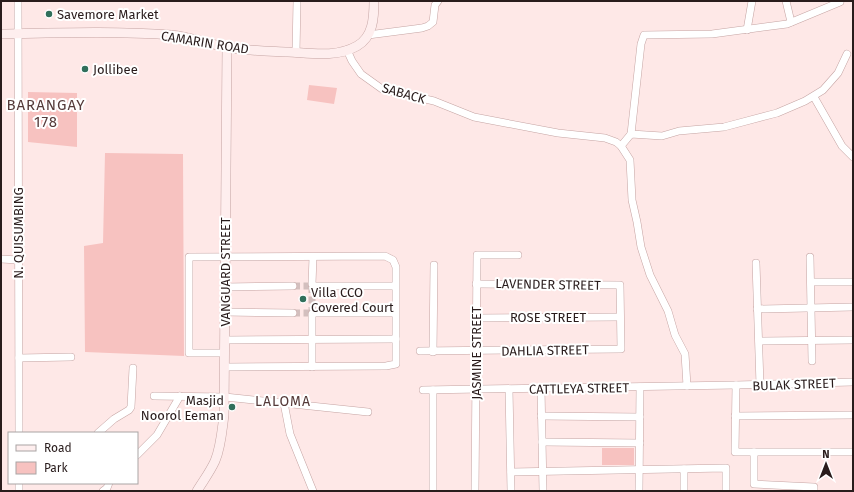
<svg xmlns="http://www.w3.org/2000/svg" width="854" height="492" font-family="'Fira Sans',sans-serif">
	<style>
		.green { fill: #f7c2c0 }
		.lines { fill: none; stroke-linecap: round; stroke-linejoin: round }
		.street-tunnel { stroke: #d3bfbe; stroke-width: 7; stroke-dasharray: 7 3.5; stroke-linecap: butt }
		.street-casing { stroke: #c5a4a3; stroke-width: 8 }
		.secondary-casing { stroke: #c5a4a3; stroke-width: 10 }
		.street { stroke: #fff; stroke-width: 7 }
		.secondary { stroke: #feeeee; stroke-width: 9 }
		.poi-dot { fill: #306f5b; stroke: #fff; stroke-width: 1.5 }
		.labels { text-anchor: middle; stroke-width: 4; stroke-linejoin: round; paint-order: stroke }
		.poi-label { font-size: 13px; fill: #291c1c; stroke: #fff; text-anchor: start }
		.street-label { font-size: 13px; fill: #291c1c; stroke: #fff }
		.neighbourhood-label { font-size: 14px; letter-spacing: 1px; fill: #553a39; stroke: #fff }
		.quarter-label { font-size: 15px; letter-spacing: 1px; fill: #553a39; stroke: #fff }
	</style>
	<rect width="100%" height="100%" fill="#fee8e7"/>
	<g class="green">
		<path d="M309 85 337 88 334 104 307 100Z"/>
		<path d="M28 92 77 93V147L28 142Z"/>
		<path d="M105 153 183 154 184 356 85 352 84 246 103 243Z"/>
		<rect x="602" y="448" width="32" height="17"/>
	</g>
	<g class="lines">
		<g class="street-tunnel">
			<path d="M293 286H314"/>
			<path d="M293 313H314"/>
			<path d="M312 314V284"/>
		</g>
		<defs>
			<g id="street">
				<path d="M18 1 19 433"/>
				<path d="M786 1 791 22"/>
				<path d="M747 30 752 1"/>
				<path d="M368 35 422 28 428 26 433 22 435 5 438 1"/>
				<path d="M347 50 352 61 361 74 382 89 434 101 474 117 558 133 605 138 616 142 621 146 630 160 632 200 637 222 641 247 650 275 668 311 675 335 685 354 687 386"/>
				<path d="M296 53 297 1"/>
				<path d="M814 97 842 146 853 157"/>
				<path d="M631 134 641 44 644 35 712 34 787 24 840 2"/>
				<path d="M621 146 631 134 662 136 679 131 724 127 777 113 805 101 823 90 838 73 847 54"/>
				<path d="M810 257 812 361"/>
				<path d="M1 259 18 260"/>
				<path d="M756 263 760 385"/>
				<path d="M811 282H853"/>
				<path d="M312 284 313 257"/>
				<path d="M314 286H395"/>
				<path d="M225 287 293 286"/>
				<path d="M757 309 853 307"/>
				<path d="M225 312 293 313"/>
				<path d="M314 313H395"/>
				<path d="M476 318 620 317"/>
				<path d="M225 340 396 339"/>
				<path d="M759 341 853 340"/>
				<path d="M420 351 621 349 620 285 476 284"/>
				<path d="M433 352 434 265"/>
				<path d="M225 353H189V257L385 256 393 260 396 267V364L386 366 225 367"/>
				<path d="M19 358 71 357"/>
				<path d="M312 367V314"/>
				<path d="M736 385 735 452H853"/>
				<path d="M541 388 543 491"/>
				<path d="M509 389 511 491"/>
				<path d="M423 390 736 385 853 382"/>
				<path d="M433 390V491"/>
				<path d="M154 396 225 397 368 412"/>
				<path d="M284 403 290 434 313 491"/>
				<path d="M541 416 640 417"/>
				<path d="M735 416 853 415"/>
				<path d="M98 433 114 419 129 410 131 407 133 368"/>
				<path d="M542 442 640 443"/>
				<path d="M754 452V484L814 487V491"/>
				<path d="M137 455 157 435 180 396"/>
				<path d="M511 472 726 468V491"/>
				<path d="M19 483V491"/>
				<path d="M103 491 107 488 109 483"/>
				<path d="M475 491 477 255H518"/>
				<path d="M639 491 640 387"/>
				<path d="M684 491V469"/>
			</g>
			<g id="secondary">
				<path d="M1 34C57 33 115 31 171 35 191 37 208 44 227 47 247 51 268 51 288 52 310 53 336 58 357 46 373 37 374 18 374 1"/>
				<path d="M197 491C203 481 210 472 215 461 221 447 222 430 224 415L227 47"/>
			</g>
		</defs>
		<use href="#street" class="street-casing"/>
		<use href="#secondary" class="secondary-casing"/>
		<use href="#street" class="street"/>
		<use href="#secondary" class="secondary"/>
	</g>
	<g class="poi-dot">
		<circle cx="49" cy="14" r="4"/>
		<circle cx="85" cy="69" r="4"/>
		<circle cx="303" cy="299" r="4"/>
		<circle cx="232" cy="407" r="4"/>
	</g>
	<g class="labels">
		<g class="poi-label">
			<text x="57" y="19">Savemore Market</text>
			<text x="93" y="74">Jollibee</text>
			<text x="311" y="297">Villa CCO<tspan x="311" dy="15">Covered Court</tspan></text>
			<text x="224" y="405" text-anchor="end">Masjid<tspan x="224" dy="15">Noorol Eeman</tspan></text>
		</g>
		<g class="street-label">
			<text transform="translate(205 42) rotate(9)" y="5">CAMARIN ROAD</text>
			<text transform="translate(404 93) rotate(16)" y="5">SABACK</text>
			<text transform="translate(18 233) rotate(-90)" y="5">N. QUISUMBING</text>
			<text transform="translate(225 272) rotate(-90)" y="5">VANGUARD STREET</text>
			<text transform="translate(548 284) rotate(1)" y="5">LAVENDER STREET</text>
			<text x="548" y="322">ROSE STREET</text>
			<text transform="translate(545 350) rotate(-1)" y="5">DAHLIA STREET</text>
			<text transform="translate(476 353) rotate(-90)" y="5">JASMINE STREET</text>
			<text transform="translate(794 384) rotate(-2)" y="5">BULAK STREET</text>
			<text transform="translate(579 388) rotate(-1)" y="5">CATTLEYA STREET</text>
		</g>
		<g class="neighbourhood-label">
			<text x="283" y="406">LALOMA</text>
		</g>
		<g class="quarter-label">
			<text x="46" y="110">BARANGAY<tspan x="46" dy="17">178</tspan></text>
		</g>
	</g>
	<rect width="854" height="492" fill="none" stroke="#291c1c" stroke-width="4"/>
	<rect x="8" y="432" width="130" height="52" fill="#ffffff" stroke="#a9a4a4"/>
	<rect x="16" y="445" width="20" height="6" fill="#feeeee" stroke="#a9a4a4"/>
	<text x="44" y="452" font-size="12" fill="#291c1c">Road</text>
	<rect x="16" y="462" width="20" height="12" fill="#f7c2c0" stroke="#a9a4a4"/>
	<text x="44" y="472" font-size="12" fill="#291c1c">Park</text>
	<g transform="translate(826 464)" stroke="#ffffff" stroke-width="3" paint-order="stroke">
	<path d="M0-3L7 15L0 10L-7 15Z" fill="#291c1c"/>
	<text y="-6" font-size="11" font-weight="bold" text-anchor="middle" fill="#291c1c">N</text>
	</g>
</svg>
